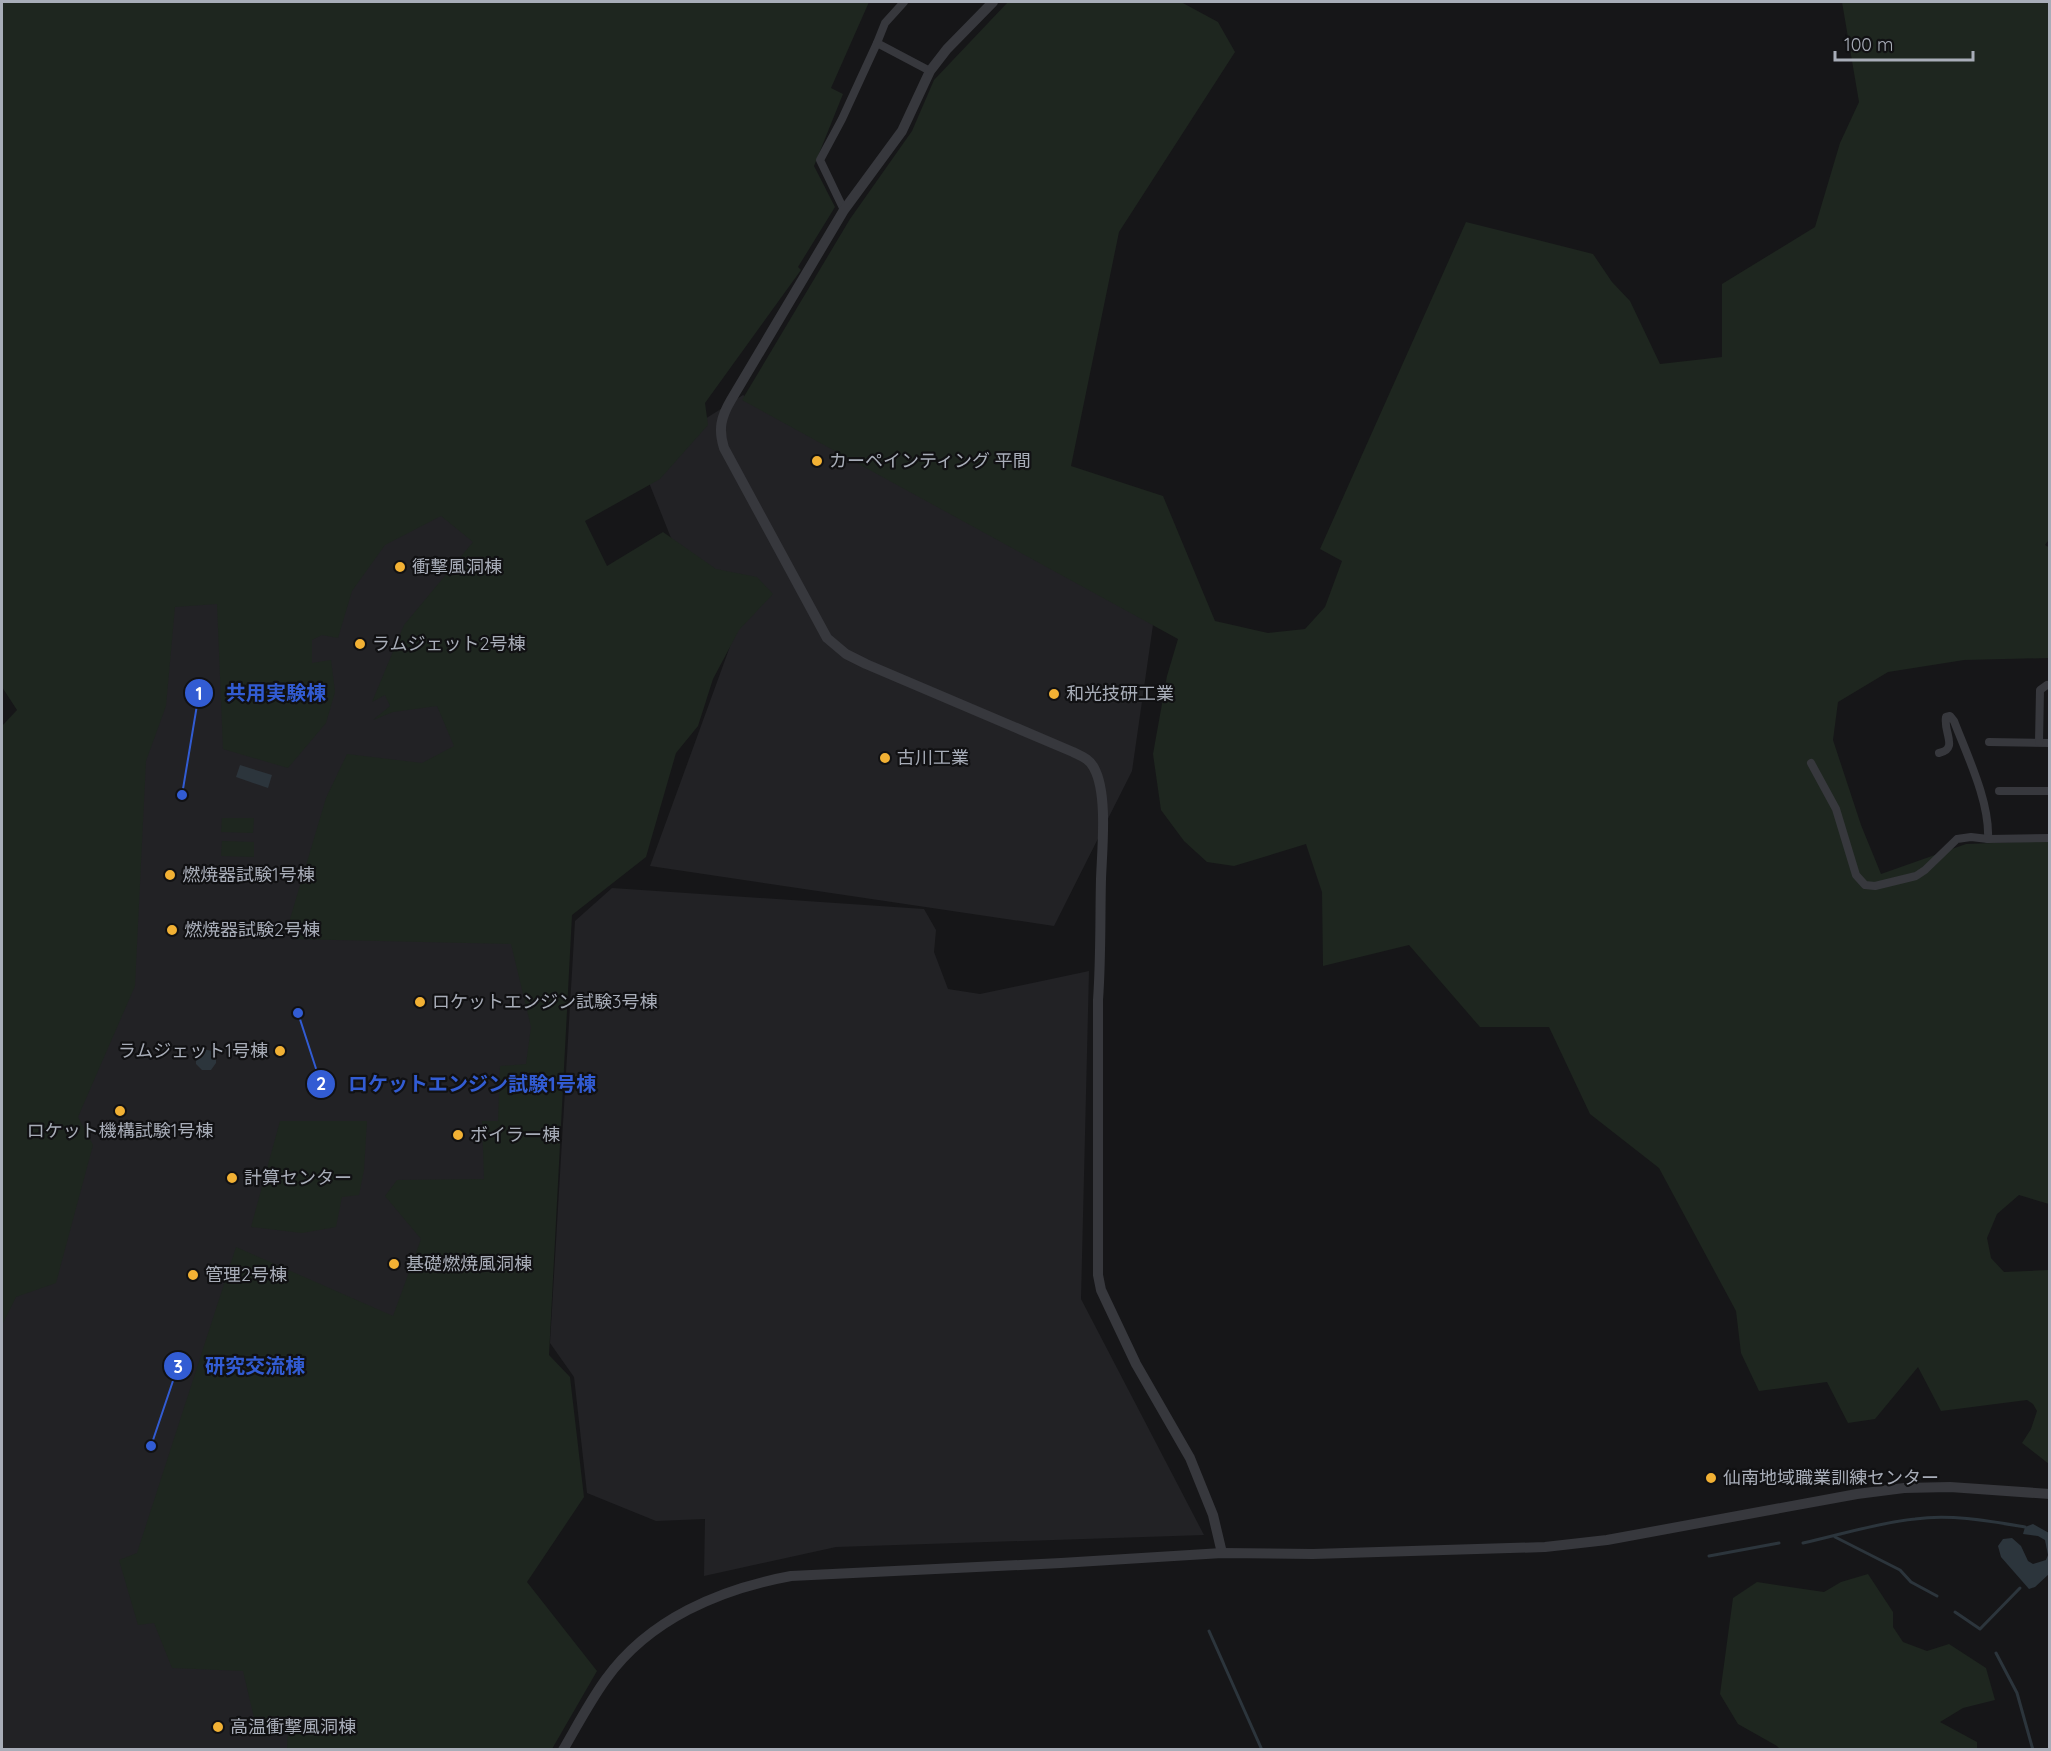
<svg xmlns="http://www.w3.org/2000/svg" width="2051" height="1751" font-family="Quicksand,'Noto Sans JP',sans-serif">
	<style>
		.built { fill: #222225 }
		.green { fill: #1e261f }
		.water { fill: #2c353c }
		.lines { fill: none; stroke-linecap: round; stroke-linejoin: round }
		.stream { stroke: #2c353c; stroke-width: 3 }
		.minor { stroke: #37383d; stroke-width: 8 }
		.tertiary { stroke: #37383d; stroke-width: 10 }
		.poi-dot { fill: #f2b134; stroke: #111113; stroke-width: 2 }
		.labels { text-anchor: middle; stroke-width: 4.5; stroke-linejoin: round; paint-order: stroke }
		.poi-label { font-size: 18px; fill: #a8adb8; stroke: #111113; text-anchor: start }
		.leader { fill: none; stroke: #325cd3; stroke-width: 2 }
		.callout-dot { fill: #325cd3; stroke: #111113; stroke-width: 2 }
		.mark-label { font-size: 18px; text-anchor: middle; font-weight: bold; fill: #fff }
		.callout-label { font-size: 20px; text-anchor: middle; font-weight: bold; fill: #325cd3; stroke: #111113; stroke-width: 4.5; stroke-linejoin: round; paint-order: stroke }
	</style>
	<rect width="100%" height="100%" fill="#161618"/>
	<g class="built">
		<path d="M287 2 585 786 463 1749H2V816Z"/>
		<path d="M743 395 1154 618 1132 771 1054 926 650 866 744 608 671 538 640 460Z"/>
		<path d="M612 888 924 909 936 930 934 952 948 989 980 994 1089 971 1081 1299 1204 1535 836 1547 704 1576 705 1519 656 1521 587 1493 574 1377 550 1343 575 921Z"/>
	</g>
	<g class="green">
		<path d="M2 2H869L831 88 843 94 814 166 835 207 798 267 801 270 705 403 708 425 660 479 585 521 607 566 663 532 716 569 757 577 773 594 739 630 713 679 698 726 676 753 646 857 572 915 549 1355 570 1377 584 1497 527 1582 597 1671 552 1749H287L288 1728 256 1726 243 1671 172 1668 154 1623 138 1625 119 1560 137 1553 236 1247 393 1316 421 1239 385 1196 397 1180 484 1179 482 1121H498L500 1066 526 1064 531 1027 511 944 292 939 290 919 326 798 347 754 422 763 454 746 437 706 393 712 373 720 390 706 385 695 372 702 404 625 473 542 441 516 385 545 352 591 338 638 322 635 312 640V663L331 660 335 692 326 723 288 768 223 749 217 604 175 607 166 706 146 761 135 986 78 1117 93 1145 56 1283 16 1297 2 1325V726L17 710 2 687Z"/>
		<path d="M1008 2H1181L1218 22 1235 52 1119 232 1071 466 1163 496 1215 621 1268 633 1305 629 1325 607 1342 561 1320 549 1466 222 1593 254 1612 282 1630 301 1660 364 1722 357V284L1815 227 1840 143 1859 102 1842 2H2049L2050 538 2045 545 2050 548 2049 658 1964 660 1888 672 1838 702 1833 740 1861 825 1881 874 1966 844 2049 841V1204L2019 1195 1997 1214 1987 1238 1991 1258 2004 1272 2049 1270V1464L2022 1443 2031 1429 2037 1411 2033 1404 2027 1400 1941 1411 1918 1367 1875 1419 1848 1423 1827 1382 1759 1391 1741 1353 1736 1311 1659 1168 1590 1114 1549 1027H1480L1409 945 1323 966 1322 892 1306 844 1234 866 1207 862 1184 841 1161 810 1153 754 1167 676 1178 639 742 400 850 219 912 131 934 80Z"/>
		<path d="M222 818H254L253 833 221 832Z"/>
		<path d="M222 841 254 842V857L221 856Z"/>
		<path d="M280 1121H367L364 1170 359 1195 342 1197 336 1227 302 1233 251 1227Z"/>
		<path d="M1868 1574 1893 1612V1627L1903 1642 1927 1651 1949 1644 1986 1668 1995 1700 1963 1708 1940 1722 1977 1742V1749H1780L1777 1746 1738 1724 1720 1694 1733 1598 1757 1582 1824 1592 1841 1582Z"/>
	</g>
	<g class="water">
		<path d="M240 765 272 775 268 788 236 777Z"/>
		<path d="M203 1049 212 1051 216 1056V1063L211 1070H202L196 1064V1056Z"/>
		<path d="M2033 1524 2049 1533V1574L2035 1587 2029 1589 2001 1557 1998 1546 2003 1539 2012 1538 2021 1546 2028 1561 2033 1564 2046 1560 2048 1555 2045 1540 2038 1536 2023 1534 2025 1527Z"/>
	</g>
	<g class="lines">
		<g class="stream">
			<path d="M1835 1537 1900 1570 1911 1582 1937 1596"/>
			<path d="M1803 1543C1840 1535 1876 1523 1915 1519 1951 1514 1989 1521 2025 1527"/>
			<path d="M1709 1556 1779 1543"/>
			<path d="M1955 1612 1980 1629 2020 1588"/>
			<path d="M1209 1631 1262 1750"/>
			<path d="M1996 1653 2017 1693 2033 1750"/>
		</g>
		<g class="minor">
			<path d="M877 43 930 71"/>
			<path d="M844 210 820 160 842 119 877 43 885 23 904 2"/>
			<path d="M1989 742 2050 743"/>
			<path d="M2039 742 2040 690 2047 685"/>
			<path d="M1939 753C1959 749 1943 732 1946 717L1950 716 1954 721C1967 755 1990 802 1988 839"/>
			<path d="M1811 763 1836 809 1856 875 1865 885 1875 886 1916 876 1925 870 1957 839 1971 837 1988 839 2050 838"/>
			<path d="M1999 791H2050"/>
		</g>
		<g class="tertiary">
			<path d="M993 2 947 49 930 71 902 131 844 210 731 400C721 417 718 429 724 448L827 638 846 654 866 664 1073 752C1081 756 1090 759 1094 768 1108 793 1102 850 1101 879 1100 919 1101 959 1098 1000V1275L1101 1290 1136 1364 1190 1458 1213 1515 1222 1553"/>
			<path d="M563 1750C577 1726 590 1701 606 1679 649 1619 720 1589 791 1576L1061 1563 1222 1553 1313 1554 1545 1547 1607 1540 1857 1494 1904 1488 1950 1487 2050 1494"/>
		</g>
	</g>
	<g class="poi-dot">
		<circle cx="817" cy="461" r="6"/>
		<circle cx="400" cy="567" r="6"/>
		<circle cx="360" cy="644" r="6"/>
		<circle cx="1054" cy="694" r="6"/>
		<circle cx="885" cy="758" r="6"/>
		<circle cx="170" cy="875" r="6"/>
		<circle cx="172" cy="930" r="6"/>
		<circle cx="420" cy="1002" r="6"/>
		<circle cx="280" cy="1051" r="6"/>
		<circle cx="120" cy="1111" r="6"/>
		<circle cx="458" cy="1135" r="6"/>
		<circle cx="232" cy="1178" r="6"/>
		<circle cx="394" cy="1264" r="6"/>
		<circle cx="193" cy="1275" r="6"/>
		<circle cx="1711" cy="1478" r="6"/>
		<circle cx="218" cy="1727" r="6"/>
	</g>
	<g class="labels">
		<g class="poi-label">
			<text x="829" y="467">カーペインティング 平間</text>
			<text x="412" y="573">衝撃風洞棟</text>
			<text x="372" y="650">ラムジェット2号棟</text>
			<text x="1066" y="700">和光技研工業</text>
			<text x="897" y="764">古川工業</text>
			<text x="182" y="881">燃焼器試験1号棟</text>
			<text x="184" y="936">燃焼器試験2号棟</text>
			<text x="432" y="1008">ロケットエンジン試験3号棟</text>
			<text x="268" y="1057" text-anchor="end">ラムジェット1号棟</text>
			<text x="120" y="1137" text-anchor="middle">ロケット機構試験1号棟</text>
			<text x="470" y="1141">ボイラー棟</text>
			<text x="244" y="1184">計算センター</text>
			<text x="406" y="1270">基礎燃焼風洞棟</text>
			<text x="205" y="1281">管理2号棟</text>
			<text x="1723" y="1484">仙南地域職業訓練センター</text>
			<text x="230" y="1733">高温衝撃風洞棟</text>
		</g>
	</g>
	<path class="leader" d="M182 795L199 693M298 1013L321 1084M151 1446L178 1366"/>
	<g class="callout-dot">
		<circle cx="182" cy="795" r="6"/>
		<circle cx="298" cy="1013" r="6"/>
		<circle cx="151" cy="1446" r="6"/>
		<circle cx="199" cy="693" r="15"/>
		<circle cx="321" cy="1084" r="15"/>
		<circle cx="178" cy="1366" r="15"/>
	</g>
	<g class="mark-label">
		<text x="199" y="700">1</text>
		<text x="321" y="1090">2</text>
		<text x="178" y="1373">3</text>
	</g>
	<g class="callout-label">
		<text x="276" y="700">共用実験棟</text>
		<text x="472" y="1091">ロケットエンジン試験1号棟</text>
		<text x="255" y="1373">研究交流棟</text>
	</g>
	<rect width="2051" height="1751" fill="none" stroke="#a8adb8" stroke-width="6"/>
	<path d="M1835 51v9h138v-9" fill="none" stroke="#a8adb8" stroke-width="3"/>
	<text x="1844" y="51" font-size="18" fill="#a8adb8" stroke="#111113" stroke-width="4.5" paint-order="stroke">100 m</text>
</svg>
